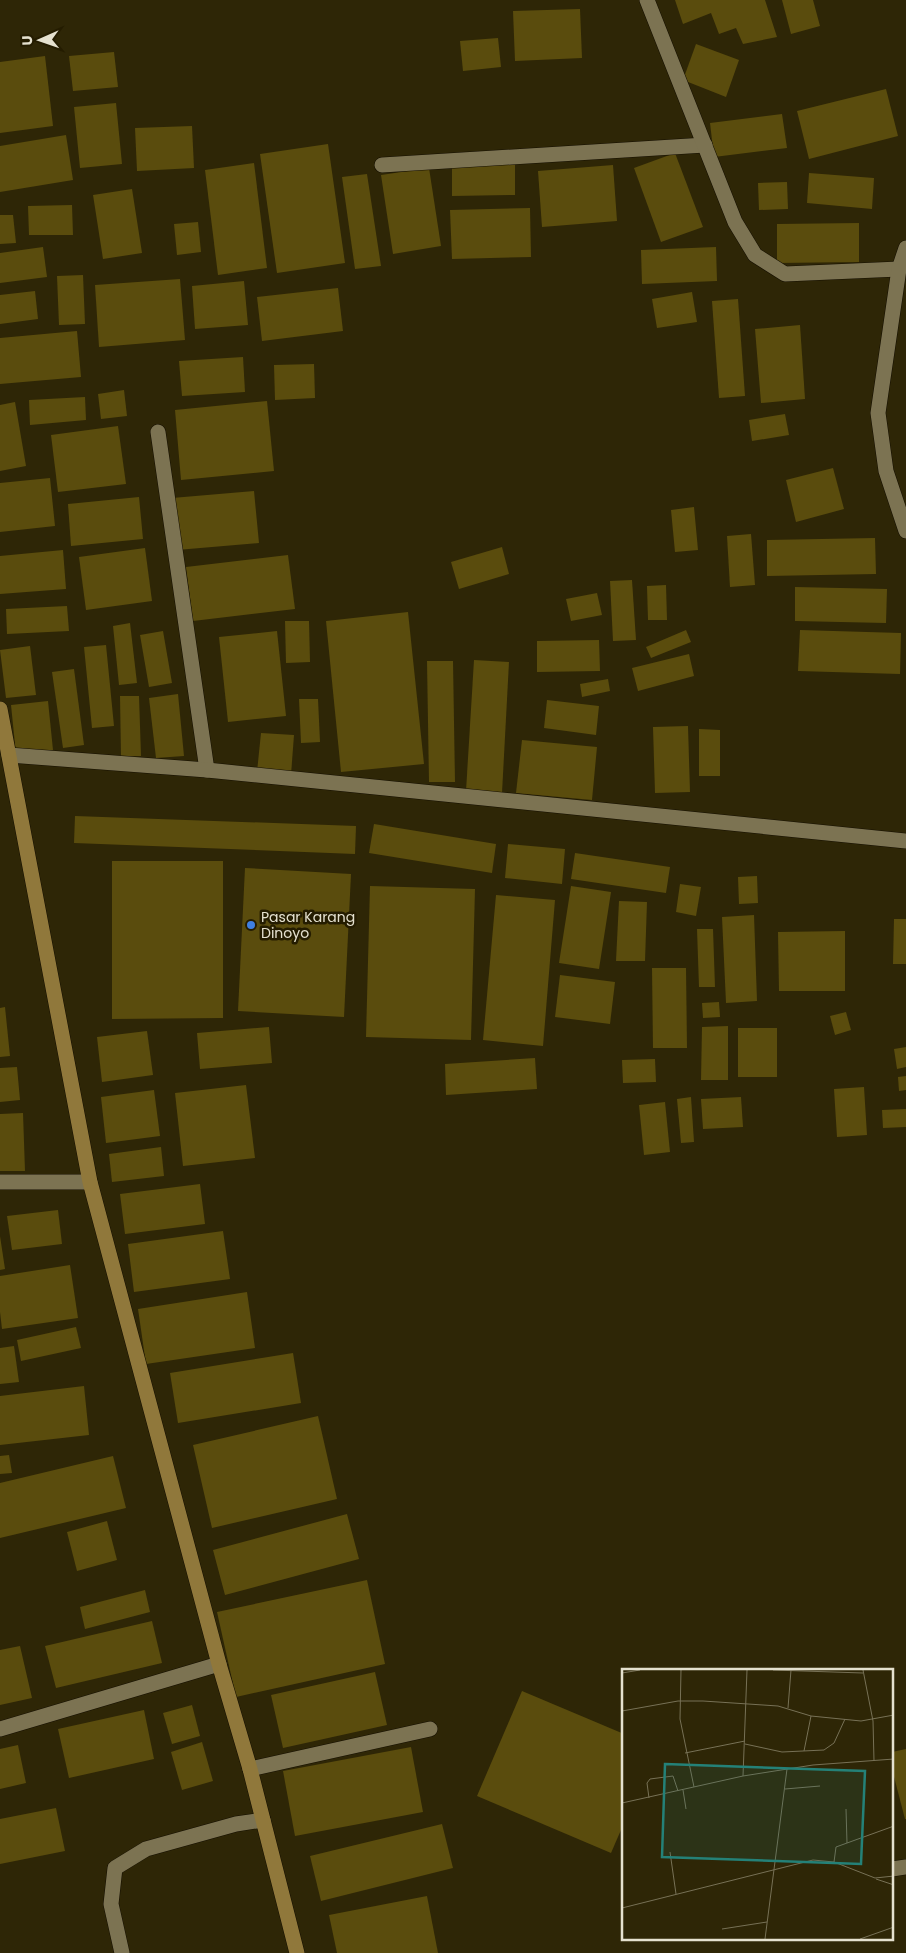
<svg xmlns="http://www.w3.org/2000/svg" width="906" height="1953" font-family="Poppins,sans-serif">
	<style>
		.building { fill: #5a4c0d }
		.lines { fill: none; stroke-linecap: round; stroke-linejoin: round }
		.service-casing { stroke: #150f00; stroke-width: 16 }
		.minor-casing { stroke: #150f00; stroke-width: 16 }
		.secondary-casing { stroke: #150f00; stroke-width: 16 }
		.service { stroke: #7c7352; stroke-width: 15 }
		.minor { stroke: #7c7352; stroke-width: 15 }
		.secondary { stroke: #90783b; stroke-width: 15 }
		.shop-dot { fill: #3f7fe0; stroke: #241c00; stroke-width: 2 }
		.labels { text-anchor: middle; stroke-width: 5; stroke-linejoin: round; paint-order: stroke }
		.poi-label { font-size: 14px; fill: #e5e1cf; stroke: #241c00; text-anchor: start }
		.inset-road { fill: none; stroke: #777156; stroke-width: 1 }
		.view { fill: #248178; fill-opacity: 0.15; stroke: #248178; stroke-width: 2.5 }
		.inset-edge { fill: none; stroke: #e5e1cf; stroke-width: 2.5 }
	</style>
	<rect width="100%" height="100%" fill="#2e2606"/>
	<g class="building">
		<path d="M675 0H765L777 37 743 44 736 28 719 34 711 13 683 24Z"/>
		<path d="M782 0H813L820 26 791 34Z"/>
		<path d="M580 9 582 58 515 61 513 11Z"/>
		<path d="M498 38 501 67 463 71 460 41Z"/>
		<path d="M696 44 739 60 726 97 683 80Z"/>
		<path d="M114 52 118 87 73 91 69 56Z"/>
		<path d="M45 56 53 126 0 133V62Z"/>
		<path d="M886 89 898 136 809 159 797 111Z"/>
		<path d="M116 103 122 164 80 168 74 107Z"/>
		<path d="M782 114 787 148 714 157 710 123Z"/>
		<path d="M192 126 194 168 137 171 135 128Z"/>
		<path d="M66 135 73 180 0 192V146Z"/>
		<path d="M328 144 345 263 277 273 260 154Z"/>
		<path d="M675 153 703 227 661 242 634 168Z"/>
		<path d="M254 163 267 268 218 275 205 170Z"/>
		<path d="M515 164V195L452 196V165Z"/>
		<path d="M613 165 617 221 542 227 538 171Z"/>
		<path d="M429 168 441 246 393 254 381 175Z"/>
		<path d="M809 173 874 178 872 209 807 203Z"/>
		<path d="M367 174 381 266 355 269 342 177Z"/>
		<path d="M787 182 788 209 759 210 758 183Z"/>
		<path d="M132 189 142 253 103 259 93 195Z"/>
		<path d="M72 205 73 235H29L28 206Z"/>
		<path d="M530 208 531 257 452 259 450 210Z"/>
		<path d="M0 215H13L16 243 0 244Z"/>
		<path d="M198 222 201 252 177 255 174 224Z"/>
		<path d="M859 223V262L777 263V224Z"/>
		<path d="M43 247 47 277 0 283V253Z"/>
		<path d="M716 247 717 281 642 284 641 250Z"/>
		<path d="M83 275 85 324 59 325 57 276Z"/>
		<path d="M180 279 185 340 99 347 95 285Z"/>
		<path d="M244 281 248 325 195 329 192 286Z"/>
		<path d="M338 288 343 331 262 341 257 297Z"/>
		<path d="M35 291 38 319 0 324V295Z"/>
		<path d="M692 292 697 322 657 328 652 299Z"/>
		<path d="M738 299 745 396 719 398 712 301Z"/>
		<path d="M800 325 805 399 761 403 755 329Z"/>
		<path d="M77 331 81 377 0 384V338Z"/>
		<path d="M243 357 245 392 182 396 179 361Z"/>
		<path d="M314 364 315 398 275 400 274 365Z"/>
		<path d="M124 390 127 416 101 419 98 394Z"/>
		<path d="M85 397 86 420 30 425 29 400Z"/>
		<path d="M267 401 274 471 181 480 175 410Z"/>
		<path d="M15 402 26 466 0 471V405Z"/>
		<path d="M785 414 789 435 752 441 749 420Z"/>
		<path d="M118 426 126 484 58 492 51 435Z"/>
		<path d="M833 468 844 509 796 522 786 480Z"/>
		<path d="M50 478 55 526 0 532V483Z"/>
		<path d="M254 491 259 543 177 550 172 498Z"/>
		<path d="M139 497 143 539 71 546 68 504Z"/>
		<path d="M694 507 698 550 675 552 671 510Z"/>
		<path d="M751 534 755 585 730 587 727 536Z"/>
		<path d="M875 538 876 574 767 576V540Z"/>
		<path d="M502 547 509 574 459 589 451 562Z"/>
		<path d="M145 548 152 601 86 610 79 557Z"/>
		<path d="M63 550 66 589 0 594V556Z"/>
		<path d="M288 555 295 609 193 621 186 567Z"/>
		<path d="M632 580 636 640 613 641 610 581Z"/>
		<path d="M666 585 667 620H648L647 586Z"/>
		<path d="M795 587 887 589 886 623 795 621Z"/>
		<path d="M597 593 602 615 571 621 566 599Z"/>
		<path d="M67 606 69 631 7 634 6 609Z"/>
		<path d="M408 612 424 764 341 772 326 621Z"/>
		<path d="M285 621H309L310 662 286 663Z"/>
		<path d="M130 623 137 683 119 685 113 626Z"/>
		<path d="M686 630 691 642 651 658 646 647Z"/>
		<path d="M800 630 901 633 900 674 798 671Z"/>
		<path d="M163 631 172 683 149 687 140 635Z"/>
		<path d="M277 631 286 716 228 722 219 637Z"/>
		<path d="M599 640 600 671 537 672V641Z"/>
		<path d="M106 645 114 726 92 728 84 647Z"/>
		<path d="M30 646 36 695 6 698 0 650Z"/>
		<path d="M689 654 694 676 638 691 632 668Z"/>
		<path d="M474 660 509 662 502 793 466 791Z"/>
		<path d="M427 661H453L455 782H429Z"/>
		<path d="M74 669 84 745 63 748 52 672Z"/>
		<path d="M608 679 610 691 582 697 580 684Z"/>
		<path d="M178 694 184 756 156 758 149 698Z"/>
		<path d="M120 696H139L141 756 121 757Z"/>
		<path d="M299 699H318L320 742 301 743Z"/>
		<path d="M547 700 599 706 596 735 544 728Z"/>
		<path d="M48 701 53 750 16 754 11 705Z"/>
		<path d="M688 726 690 792 655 793 653 727Z"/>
		<path d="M699 729 720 730V776H699Z"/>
		<path d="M261 733 294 735 291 775 257 772Z"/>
		<path d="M522 740 597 747 592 800 516 793Z"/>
		<path d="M75 816 356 826 355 854 74 843Z"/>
		<path d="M374 824 496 844 492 873 369 853Z"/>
		<path d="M508 844 565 849 562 884 505 878Z"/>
		<path d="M575 853 670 867 666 893 571 879Z"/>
		<path d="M112 861H223V1018L112 1019Z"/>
		<path d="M245 868 351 874 344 1017 238 1011Z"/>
		<path d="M757 876 758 903 739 904 738 877Z"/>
		<path d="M680 884 701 887 696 916 676 912Z"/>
		<path d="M370 886 475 889 471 1040 366 1037Z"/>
		<path d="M571 886 611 892 599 969 559 963Z"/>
		<path d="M496 895 555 900 543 1046 483 1040Z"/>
		<path d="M619 901 647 902 645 961H616Z"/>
		<path d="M754 915 757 1001 726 1003 722 917Z"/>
		<path d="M894 919H906V964H893Z"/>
		<path d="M697 929H713L715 987H699Z"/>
		<path d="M845 931V991H779L778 932Z"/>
		<path d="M652 968H686L687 1048H653Z"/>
		<path d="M560 975 615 982 610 1024 555 1017Z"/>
		<path d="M719 1002 720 1017 703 1018 702 1003Z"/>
		<path d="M5 1007 10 1056 0 1057V1008Z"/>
		<path d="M846 1012 851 1030 835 1035 830 1016Z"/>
		<path d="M728 1026V1080H701L702 1027Z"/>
		<path d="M269 1027 272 1063 200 1069 197 1033Z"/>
		<rect x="738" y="1028" width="39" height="49"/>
		<path d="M147 1031 153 1075 102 1082 97 1037Z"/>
		<path d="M906 1047V1067L897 1069 894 1049Z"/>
		<path d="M535 1058 537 1089 446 1095 445 1064Z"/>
		<path d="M655 1059 656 1082 623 1083 622 1060Z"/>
		<path d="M17 1067 20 1100 0 1102V1068Z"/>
		<path d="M906 1076V1090L899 1091 898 1077Z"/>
		<path d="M246 1085 255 1158 183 1166 175 1093Z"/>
		<path d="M864 1087 867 1135 837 1137 834 1089Z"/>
		<path d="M154 1090 160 1136 106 1143 101 1097Z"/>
		<path d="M691 1097 694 1142 681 1143 677 1099Z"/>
		<path d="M741 1097 743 1127 703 1129 701 1099Z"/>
		<path d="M665 1102 670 1152 644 1155 639 1105Z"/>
		<path d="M906 1109V1127L883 1128 882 1110Z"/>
		<path d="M23 1113 25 1171H0V1114Z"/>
		<path d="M161 1147 164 1176 112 1182 109 1154Z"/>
		<path d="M200 1184 205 1224 125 1234 120 1194Z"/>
		<path d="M58 1210 62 1244 12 1250 7 1216Z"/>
		<path d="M223 1231 230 1279 134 1292 128 1244Z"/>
		<path d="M0 1236 5 1269 0 1270Z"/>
		<path d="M70 1265 78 1318 2 1329 0 1312V1276Z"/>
		<path d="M247 1292 255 1348 146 1364 138 1309Z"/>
		<path d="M76 1327 81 1348 21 1361 17 1340Z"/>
		<path d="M14 1346 19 1382 0 1384V1348Z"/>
		<path d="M293 1353 301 1403 178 1423 170 1373Z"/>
		<path d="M84 1386 89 1435 0 1445V1396Z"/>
		<path d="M318 1416 337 1499 212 1528 193 1445Z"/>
		<path d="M9 1455 12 1473 0 1474V1456Z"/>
		<path d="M113 1456 126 1508 0 1538V1483Z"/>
		<path d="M347 1514 359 1559 225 1595 213 1550Z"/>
		<path d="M107 1521 117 1560 77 1571 67 1532Z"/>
		<path d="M367 1580 385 1664 236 1697 217 1612Z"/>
		<path d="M145 1590 150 1612 85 1629 80 1607Z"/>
		<path d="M152 1621 162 1663 56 1688 45 1646Z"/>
		<path d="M20 1646 32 1698 0 1705V1650Z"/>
		<path d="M375 1672 387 1725 283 1748 271 1695Z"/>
		<path d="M522 1691 624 1734V1823L611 1853 477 1796Z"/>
		<path d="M192 1705 200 1736 172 1744 163 1713Z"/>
		<path d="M144 1710 154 1759 69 1778 58 1729Z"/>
		<path d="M202 1742 213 1781 182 1790 171 1752Z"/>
		<path d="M18 1745 26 1783 0 1789V1749Z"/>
		<path d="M411 1747 423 1812 295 1836 283 1771Z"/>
		<path d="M906 1749V1819H905L892 1769V1752Z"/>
		<path d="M56 1808 65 1851 0 1864V1819Z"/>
		<path d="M442 1824 453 1868 321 1901 310 1856Z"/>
		<path d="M427 1896 438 1953H337L329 1915Z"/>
	</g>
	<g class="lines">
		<defs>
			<g id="service">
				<path d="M382 165 705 145"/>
				<path d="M250 1769 430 1729"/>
				<path d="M122 1953 111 1904 115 1868 146 1849 236 1824 263 1820"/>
			</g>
			<g id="minor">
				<path d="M647 0 735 222 755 255 785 274 899 269"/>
				<path d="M906 248 899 269 878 413 886 471 906 531"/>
				<path d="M158 432 207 770"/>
				<path d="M9 755 207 770 906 841"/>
				<path d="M0 1182H90"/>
				<path d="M0 1729 219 1664"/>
				<path d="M892 1869 906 1867"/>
			</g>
			<path id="secondary" d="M0 709 90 1182 219 1664 250 1769 297 1953"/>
		</defs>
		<use href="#service" class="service-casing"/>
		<use href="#minor" class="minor-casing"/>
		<use href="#secondary" class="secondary-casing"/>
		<use href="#service" class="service"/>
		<use href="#minor" class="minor"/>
		<use href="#secondary" class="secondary"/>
	</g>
	<circle class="shop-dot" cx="251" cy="925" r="5"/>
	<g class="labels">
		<g class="poi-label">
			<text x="261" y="922">Pasar Karang<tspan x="261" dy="16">Dinoyo</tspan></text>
		</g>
	</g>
	<g transform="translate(622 1669)">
		<rect width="271" height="271" fill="#2e2606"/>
		<path class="inset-road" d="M59 1 58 50 72 118M151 1 241 4M241 1 251 52 252 92M0 4 18 1M166 39 169 1M0 42 56 32H81L156 37 189 47 239 52 272 46M123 75 160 83 202 81 212 74 223 50M182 82 189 47M63 84 123 72M121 107 125 1M163 120 198 117M61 121 64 140M27 129 25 114 28 110 51 107 56 122M0 134 121 107 191 96 272 90M224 140 225 174M48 183 54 225M212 193 214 178 272 157M254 210 272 216M0 239 191 191 212 193 253 209 272 207M100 260 145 253M143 270 165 100M238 270 272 258"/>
		<path class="view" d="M43 95 243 102 239 195 40 188Z"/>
		<rect width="271" height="271" class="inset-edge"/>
	</g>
	<g transform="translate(40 40) rotate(268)" stroke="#241c00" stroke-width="4" paint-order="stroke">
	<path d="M0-4L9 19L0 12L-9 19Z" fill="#e5e1cf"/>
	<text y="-8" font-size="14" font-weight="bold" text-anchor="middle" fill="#e5e1cf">U</text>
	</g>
</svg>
